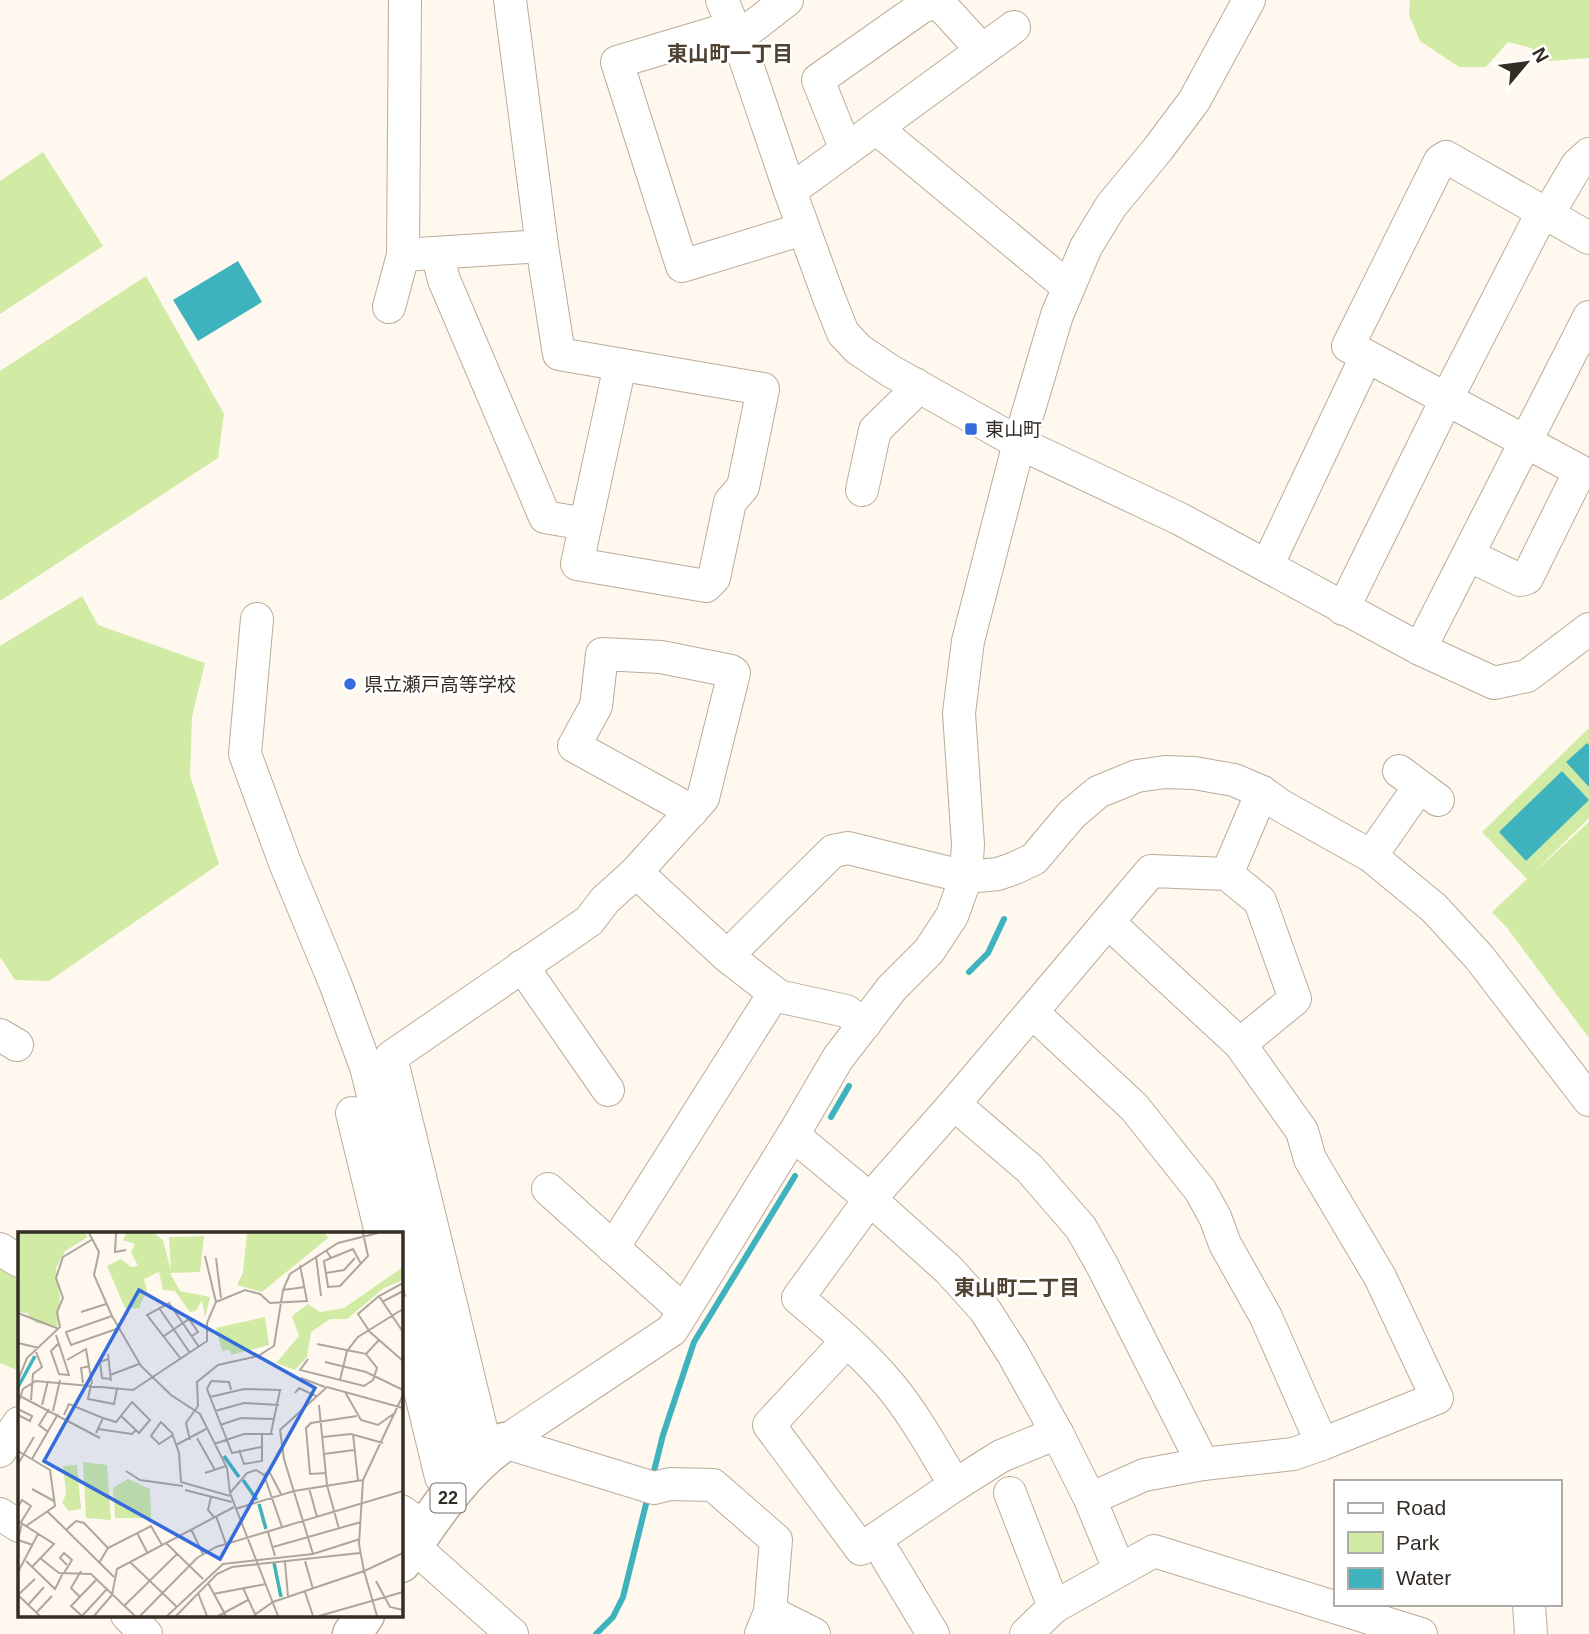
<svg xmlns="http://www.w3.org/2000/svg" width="1589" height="1634" font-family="Arial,'Noto Sans JP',sans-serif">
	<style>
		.green { fill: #d1eba4 }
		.water { fill: #3fb3bd }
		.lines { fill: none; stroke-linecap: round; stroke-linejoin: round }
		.stream { stroke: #3fb3bd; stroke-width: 6 }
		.minor-casing { stroke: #bbac98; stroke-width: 34 }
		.major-casing { stroke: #bbac98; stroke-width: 41 }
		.minor { stroke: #fff; stroke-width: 32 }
		.major { stroke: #fff; stroke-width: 38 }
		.poi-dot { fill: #356bda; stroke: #fff; stroke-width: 2.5 }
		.labels { text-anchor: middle; stroke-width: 5; stroke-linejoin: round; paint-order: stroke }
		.shield { fill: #fff; stroke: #706c66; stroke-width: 2 }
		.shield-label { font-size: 18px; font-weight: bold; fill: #332d25 }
		.poi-label { font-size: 19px; fill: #332d25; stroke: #fff; text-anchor: start }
		.neighbourhood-label { font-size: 21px; font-weight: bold; fill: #4f4231; stroke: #fff }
		.inset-river { fill: none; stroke: #3fb3bd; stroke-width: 3.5 }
		.inset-road { fill: none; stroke: #ada79e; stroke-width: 2 }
		.view { fill: #356bda; fill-opacity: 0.15; stroke: #356bda; stroke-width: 3.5 }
		.inset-edge { fill: none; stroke: #332d25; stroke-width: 3.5 }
	</style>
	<rect width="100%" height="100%" fill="#fef8ef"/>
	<g class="green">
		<path d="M1410 0H1589V58L1550 61 1531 48 1508 42 1486 67H1459L1420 41 1409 15Z"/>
		<path d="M43 152 103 246 0 314V181Z"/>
		<path d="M146 276 224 414 218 458 0 601V371Z"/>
		<path d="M82 596 98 625 205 663 192 717 190 776 219 864 49 981 15 980 0 957V646Z"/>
		<path d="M1589 728V818L1531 875 1589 822V1038L1507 928 1492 912 1527 879 1482 832Z"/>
		<path d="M0 1257 19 1269V1371L0 1363Z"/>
	</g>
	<g class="water">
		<path d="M238 261 262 302 198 341 173 300Z"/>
		<path d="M1587 743 1589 745V787L1566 762Z"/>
		<path d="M1562 771 1589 800 1526 861 1499 832Z"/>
	</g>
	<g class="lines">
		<g class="stream">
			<path d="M969 972 988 953 1004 919"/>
			<path d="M831 1117 849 1086"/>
			<path d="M652 1479 663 1435 694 1342 795 1176"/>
			<path d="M596 1634 613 1617 623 1597 648 1496"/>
		</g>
		<defs>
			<g id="minor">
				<path d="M722 0 738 38 790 191 829 298 843 333 858 349 889 370 1019 443 1180 519 1420 649 1494 683 1527 676 1589 629"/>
				<path d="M734 27 617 62 682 266 803 229"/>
				<path d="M738 38 787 0"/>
				<path d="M876 128 1068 287"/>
				<path d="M846 150 818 80 923 6 939 3 982 50"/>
				<path d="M790 191 1014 27"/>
				<path d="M1548 214 1577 165 1589 154"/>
				<path d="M542 246 559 354 763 389 743 487 730 502 714 578 706 586 577 564 620 365"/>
				<path d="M437 253 444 280 545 517 585 524"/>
				<path d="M403 255 542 246 510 0"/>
				<path d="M389 307 403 255 405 0"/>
				<path d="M862 490 875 430 909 397 915 384"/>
				<path d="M1468 555 1520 580 1527 578 1580 471 1348 346 1440 161 1446 157 1589 238"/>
				<path d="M1267 566 1366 357"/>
				<path d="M1343 609 1447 398 1543 211"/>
				<path d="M257 619 245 754 285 863 335 983 366 1067 457 1436 471 1468"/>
				<path d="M1420 649 1589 317"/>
				<path d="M1399 771 1438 800"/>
				<path d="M1371 856 1419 787"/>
				<path d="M636 872 727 956 776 994 773 995 846 1011 865 1024"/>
				<path d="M1227 874 1262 792"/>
				<path d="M727 956 833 851 848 848 966 877 998 874 1015 868 1034 859 1072 814 1098 792 1137 776 1165 772 1194 773 1234 780 1262 792 1280 805 1371 856 1434 908 1479 957 1589 1100"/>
				<path d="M522 966 608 1090"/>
				<path d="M1032 1012 1134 1107 1200 1190 1215 1217 1225 1244 1266 1317 1322 1444"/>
				<path d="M0 1035 17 1045"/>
				<path d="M954 1104 1030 1169 1081 1228 1102 1265 1203 1464"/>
				<path d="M352 1113 381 1233"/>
				<path d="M793 1135 870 1199 949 1270 985 1310 1013 1354 1057 1433 1090 1499 1119 1569"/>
				<path d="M548 1189 684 1311"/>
				<path d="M613 1248 773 995"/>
				<path d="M0 1249 19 1261"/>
				<path d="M401 1312 441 1477 452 1493"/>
				<path d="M847 1341 769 1425 861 1549 955 1485 1001 1456 1057 1433"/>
				<path d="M504 1442 672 1330 793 1135 838 1058 892 988 929 951 952 916 966 877 968 844 959 713 968 641 1019 443 1057 315 1086 247 1111 206 1158 149 1194 101 1249 0"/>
				<path d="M504 1442 654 1488 670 1484 713 1485 776 1540 770 1612 761 1634"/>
				<path d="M0 1451 19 1423"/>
				<path d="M487 1453 391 1057 589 921 605 900 636 872 703 798 734 673 731 671 661 657 602 654 596 706 574 746 692 811"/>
				<path d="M955 1485C934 1451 915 1415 889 1384 862 1352 830 1325 798 1298L870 1199 954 1104 1151 871 1227 874 1260 901 1295 999 1240 1044"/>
				<path d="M1010 1493 1054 1607"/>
				<path d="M1090 1499 1144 1475 1203 1464 1293 1454 1322 1444 1437 1398 1380 1277 1310 1159 1302 1131 1240 1044 1109 923"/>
				<path d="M401 1511 425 1528"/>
				<path d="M0 1514 19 1526"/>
				<path d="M413 1546 512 1634"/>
				<path d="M886 1556 933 1634"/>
				<path d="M1529 1604 1531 1634"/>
				<path d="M770 1612 814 1634"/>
				<path d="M127 1615 146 1634"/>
				<path d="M1026 1634 1054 1607 1154 1551 1421 1634"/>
			</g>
			<g id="major">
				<path d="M401 1563C431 1520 461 1471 504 1442"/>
				<path d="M352 1634 365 1615"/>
			</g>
		</defs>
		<use href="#minor" class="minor-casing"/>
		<use href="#major" class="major-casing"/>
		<use href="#minor" class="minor"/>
		<use href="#major" class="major"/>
	</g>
	<g class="poi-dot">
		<rect x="964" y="422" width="14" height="14" rx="3.5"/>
		<circle cx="350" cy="684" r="7"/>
	</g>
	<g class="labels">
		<rect class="shield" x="430.5" y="1483.5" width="35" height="29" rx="5"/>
		<g class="shield-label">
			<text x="448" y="1504">22</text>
		</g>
		<g class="poi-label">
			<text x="985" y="436">東山町</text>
			<text x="364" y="691">県立瀬戸高等学校</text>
		</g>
		<g class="neighbourhood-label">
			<text x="730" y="61">東山町一丁目</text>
			<text x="1017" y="1295">東山町二丁目</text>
		</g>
	</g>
	<g transform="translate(18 1232)">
		<rect width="385" height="385" fill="#fef8ef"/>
		<path d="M0 1H67L70 5 47 19 38 36 42 65 39 95 18 91 9 81 0 80ZM108 1H135L145 8 153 39 151 5 186 4 182 40 152 41 162 59 192 65 187 86 184 68 178 79 172 80 157 59 145 58 141 40 126 47 129 58 121 76H107L89 34 103 27 113 35 120 34 113 20 117 12 105 8ZM229 1H307L310 6 244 60 219 53 225 41ZM385 35V48L366 56 329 87H312L293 100 289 125 277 138 258 131 281 104 274 84 290 72 302 80 326 76ZM247 85 251 113 213 123 212 118 204 119 198 96ZM65 230 89 233 93 288 68 286ZM59 233 63 277 51 279 44 271 48 262 45 234ZM110 247 132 257 133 286H97L95 256Z" fill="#d1eba4"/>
		<path class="inset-river" d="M0 155 17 124M206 224 221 245M225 248 239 268M241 272 248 297M256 331 263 365"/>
		<path class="inset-road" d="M71 1 81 20 76 43 94 84 123 134 153 163 182 182 209 236 212 261M98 1 97 20 108 18M308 18 313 26 306 29 310 55 322 54 350 24 345 1M298 24 303 64M198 26 203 66M313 26 335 17 343 32M308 41 326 38 337 26M385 51 361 64 385 100M265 58 287 55M361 64 340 82 352 100 385 129M198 70 227 58 242 62 252 71 289 69 282 33M364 70 385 59M141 76 172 121M63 80 88 72M0 81 41 97M94 84 48 100 53 113 101 96M38 103 51 143 41 142 33 119 40 112M146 104 171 87 180 100 174 104M0 111 21 116M299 112 348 122 361 108M90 122 93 149M90 127 82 130 84 146 93 147M163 127 129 83 151 71 181 115M290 127 282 138 346 154 355 148 359 136 348 122M49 128 68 117 74 152M307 130 348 140 385 158M92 143 121 132M283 146 307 155M0 148 9 126 42 95 39 80 45 66 38 46 45 25 75 7M322 148 329 119 340 105 385 77M193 149 189 157 214 221 243 215M193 149 211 150 213 158M65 151 63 136 72 134M73 152 70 167 96 172 99 157M327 160 343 188 360 193 378 180M277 161 281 156 298 164M0 163 82 206M192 165 226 157 262 158 253 201M13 168 15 142 24 135 18 120M0 172 5 157 18 149 115 158 189 109V91L198 70 187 24M24 173 30 149M301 173 309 253 321 297M0 177 14 184 12 189 0 183M35 179 42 148M197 179 226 171 261 173M46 183 51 172 85 186 78 201M85 186 98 190 114 170 132 188 121 201 103 184M202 193 223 186 256 187M80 197 114 202 118 198M30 200 21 193 31 177M335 202 340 249M155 203 141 212 133 204 143 190 154 201 161 221 163 250 212 264M305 205 333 202 365 211M179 206 197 238M172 208 168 191 180 174 179 150 200 133 240 124 256 114 265 58 272 42 320 11 360 1M196 212 226 202H255M158 213 188 197M221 218 226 232 244 229V201M0 219 32 238 37 274 8 294M306 222 336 218M14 227 40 182M0 232 16 205M108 239 122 248 165 254M187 241 208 234M308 241 292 242 288 196 293 191 339 184M246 243 251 239 263 262M291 256 299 285M14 257 36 269M167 258 214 270M212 261 229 241 238 238 246 243 264 295M212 261 260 384M193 265 190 278 196 285M0 275 4 268 13 274 3 290M217 277 276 259 345 248M29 279 96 345M198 284 208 312M0 289 36 312 14 335M4 291 0 308 15 313M173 297 185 322M48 298 58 289 66 291 90 316M250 300 257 324M119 301 129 320M148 311 185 347M255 315 343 290M295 322 266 227 262 198 309 155 385 176M22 326 41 341 73 342 117 384M8 329 37 357 45 341M287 329 295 357M112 330 158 374M267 330 270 365M81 331 90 316 133 294 144 313M0 340 20 302M46 341 54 328 46 321 42 326 49 333M79 347 53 374 64 384 89 357M358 349 372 375 385 378M190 351 208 384M225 356 238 384M287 360 295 384M180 361 189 384M195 362 248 352M0 363 22 384M0 363 17 347M62 365 53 356 63 339M10 373 26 355M106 374 159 322M18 381 34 364M76 384 94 363 99 337 216 275M122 384 179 326 198 315 385 259M149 384 205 332 295 322 342 307M158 384 199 342 214 335 342 321M200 384 230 368M235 384 255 370 346 339 341 312 345 248 385 163M301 384 385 360M359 384 346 339 385 321"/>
		<path class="view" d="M121 58 297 156 202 327 26 229Z"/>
		<rect width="385" height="385" class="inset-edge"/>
	</g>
	<rect x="1334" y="1480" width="228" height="126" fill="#ffffff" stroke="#adaba8" stroke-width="2"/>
	<rect x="1348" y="1503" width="35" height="10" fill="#ffffff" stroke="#adaba8" stroke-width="2"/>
	<text x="1396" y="1515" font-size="21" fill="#332d25">Road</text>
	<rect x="1348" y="1532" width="35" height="21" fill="#d1eba4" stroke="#adaba8" stroke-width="2"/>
	<text x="1396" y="1550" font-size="21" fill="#332d25">Park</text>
	<rect x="1348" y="1568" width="35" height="21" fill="#3fb3bd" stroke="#adaba8" stroke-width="2"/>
	<text x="1396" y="1585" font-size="21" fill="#332d25">Water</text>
	<g transform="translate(1526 63) rotate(61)" stroke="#ffffff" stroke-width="5" paint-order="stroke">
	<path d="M0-5L12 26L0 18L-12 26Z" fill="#332d25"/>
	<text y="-10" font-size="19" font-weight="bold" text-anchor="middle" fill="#332d25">N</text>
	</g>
</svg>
